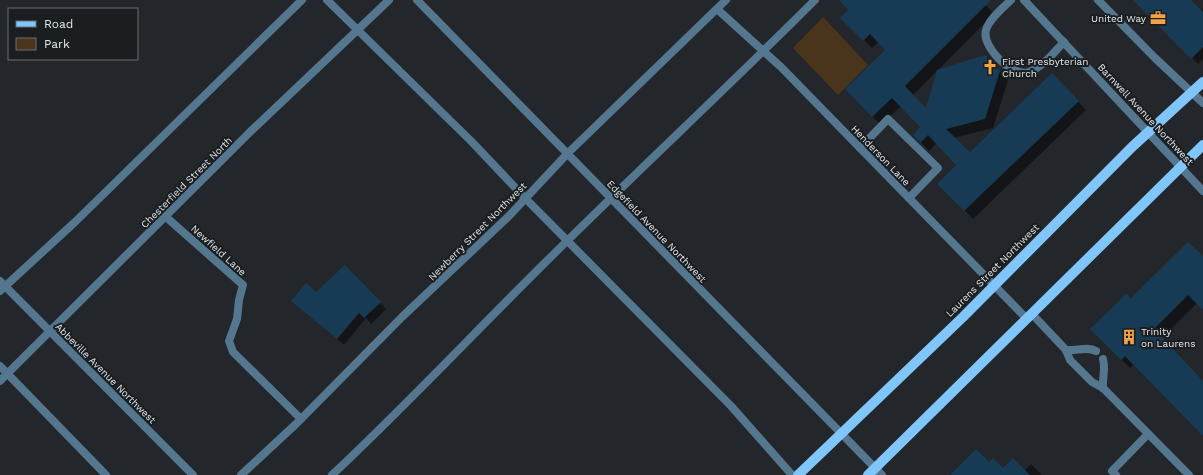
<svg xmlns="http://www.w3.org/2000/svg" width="1203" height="475" font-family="'Work Sans',sans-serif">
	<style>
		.green { fill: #4b341c }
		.shadow { fill: #0007 }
		.building { fill: #173b55 }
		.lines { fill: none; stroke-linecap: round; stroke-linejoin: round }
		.lane { stroke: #55768f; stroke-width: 8 }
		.street { stroke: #55768f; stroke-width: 8 }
		.primary { stroke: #80c6fa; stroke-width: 10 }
		.labels { text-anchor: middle; stroke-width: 4; stroke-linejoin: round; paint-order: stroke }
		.poi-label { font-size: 10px; fill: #e5e8ea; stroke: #1a1e21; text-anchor: start }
		.street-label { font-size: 10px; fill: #e5e8ea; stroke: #1a1e21 }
	</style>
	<rect width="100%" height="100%" fill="#23272b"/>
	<path class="green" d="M823 17 868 65 838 95 793 48Z"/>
	<g class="shadow">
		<path d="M846 0H981L994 14 913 95 927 109 985 56 1008 80 993 128 954 138 970 153 1052 74 1086 110 973 219 938 184 958 165 937 143 929 151 919 140 921 127 901 106 881 125 846 89 886 50 878 42 872 48 842 18 850 10Z"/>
		<path d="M1135 0H1190L1201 11 1203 9V59L1198 64Z"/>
		<path d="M1203 257V309L1197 303 1162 338 1203 382V435L1134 364 1130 368 1092 329 1131 300Z"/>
		<path d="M345 266 386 309 371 324 366 318 344 345 292 301 317 293Z"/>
		<path d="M989 464 1003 469 1024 471 1031 464 1042 475H961Z"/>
	</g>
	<g class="building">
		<path d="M839 0H991L905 86 926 108 937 70 985 55 1000 71 985 119 946 129 970 152 1052 73 1079 101 964 211 937 184 956 165 928 135 920 143 919 141 913 135 920 127 892 98 872 117 845 89 885 50 870 34 863 41 840 18 848 10Z"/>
		<path d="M1133 0H1191L1203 12V47L1191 59Z"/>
		<path d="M1188 242 1203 256V310L1188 295 1154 329 1203 381V436L1125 356 1121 360 1090 329 1126 294 1131 298Z"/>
		<path d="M345 265 381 302 364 318 359 313 337 339 291 301 306 283 316 292Z"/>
		<path d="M976 449 989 462 993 458 1003 468 1013 458 1030 475H950Z"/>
	</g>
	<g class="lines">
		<g class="lane">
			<path d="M1011 0C1003 8 989 19 986 30 981 47 1013 78 1029 72 1043 67 1054 52 1064 42"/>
			<path d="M860 148 888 119 938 168 909 198"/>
			<path d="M1032 314 1066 350 1070 360 1092 382 1103 388 1189 475"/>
			<path d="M1066 350C1077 351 1087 346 1096 351"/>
			<path d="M1103 359C1106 370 1102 378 1103 388"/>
			<path d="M1116 475 1112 471 1148 434"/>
		</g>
		<g class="street">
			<path d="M327 0 472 142 525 198 731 406 792 475"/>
			<path d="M417 0 882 475"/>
			<path d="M1024 0 1203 191"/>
			<path d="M1098 0 1155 58 1203 103"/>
			<path d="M717 9 781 67 1027 319"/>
			<path d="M166 217 243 285 239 300 237 319 229 341 233 352 301 419"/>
			<path d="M0 281 193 475"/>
			<path d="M0 291 75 222 302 0"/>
			<path d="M0 366 106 475"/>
			<path d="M0 381 250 132 389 0"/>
			<path d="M241 475 296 424 403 316 508 217 567 154 726 0"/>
			<path d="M332 475C412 400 487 319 566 242 648 161 733 82 815 0"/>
		</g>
		<g class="primary">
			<path d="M798 475 963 317 1132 147 1203 82"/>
			<path d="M868 475 1203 145"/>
		</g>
	</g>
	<defs>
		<symbol id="office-bare" viewBox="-9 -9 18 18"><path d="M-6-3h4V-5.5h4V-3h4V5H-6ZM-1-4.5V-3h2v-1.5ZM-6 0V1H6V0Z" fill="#f4a344" stroke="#1a1e21" stroke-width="2.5" paint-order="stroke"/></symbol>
		<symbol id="church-bare" viewBox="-9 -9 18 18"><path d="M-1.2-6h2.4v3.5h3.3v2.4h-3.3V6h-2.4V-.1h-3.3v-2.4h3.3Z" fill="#f4a344" stroke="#1a1e21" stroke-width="2.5" paint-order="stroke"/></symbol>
		<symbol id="building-bare" viewBox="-9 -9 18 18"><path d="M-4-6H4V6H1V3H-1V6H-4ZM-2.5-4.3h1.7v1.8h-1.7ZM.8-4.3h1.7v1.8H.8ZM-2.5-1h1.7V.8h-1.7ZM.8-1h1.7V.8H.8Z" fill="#f4a344" stroke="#1a1e21" stroke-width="2.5" paint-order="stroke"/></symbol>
	</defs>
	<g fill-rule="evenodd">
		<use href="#office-bare" x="1147" y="7" width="22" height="22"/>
		<use href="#church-bare" x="979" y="56" width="22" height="22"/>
		<use href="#building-bare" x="1118" y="326" width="22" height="22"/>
	</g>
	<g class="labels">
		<g class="poi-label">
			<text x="1146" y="22" text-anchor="end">United Way</text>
			<text x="1002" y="65">First Presbyterian<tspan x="1002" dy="12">Church</tspan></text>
			<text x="1141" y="335">Trinity<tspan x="1141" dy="12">on Laurens</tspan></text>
		</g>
		<g class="street-label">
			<text transform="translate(1146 114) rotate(47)" y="4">Barnwell Avenue Northwest</text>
			<text transform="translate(881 155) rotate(46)" y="4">Henderson Lane</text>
			<text transform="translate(186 182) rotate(-45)" y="4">Chesterfield Street North</text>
			<text transform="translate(477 231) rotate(-45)" y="4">Newberry Street Northwest</text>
			<text transform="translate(657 231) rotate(46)" y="4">Edgefield Avenue Northwest</text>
			<text transform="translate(219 250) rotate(42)" y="4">Newfield Lane</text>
			<text transform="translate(992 270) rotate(-45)" y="4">Laurens Street Northwest</text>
			<text transform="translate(106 373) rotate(45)" y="4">Abbeville Avenue Northwest</text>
		</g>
	</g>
	<rect x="8" y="8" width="130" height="52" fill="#1a1e21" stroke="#6b6f71"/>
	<rect x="16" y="21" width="20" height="6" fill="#80c6fa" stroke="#6b6f71"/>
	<text x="44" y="28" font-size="12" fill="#e5e8ea">Road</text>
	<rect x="16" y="38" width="20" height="12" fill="#4b341c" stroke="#6b6f71"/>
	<text x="44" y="48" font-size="12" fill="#e5e8ea">Park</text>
</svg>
